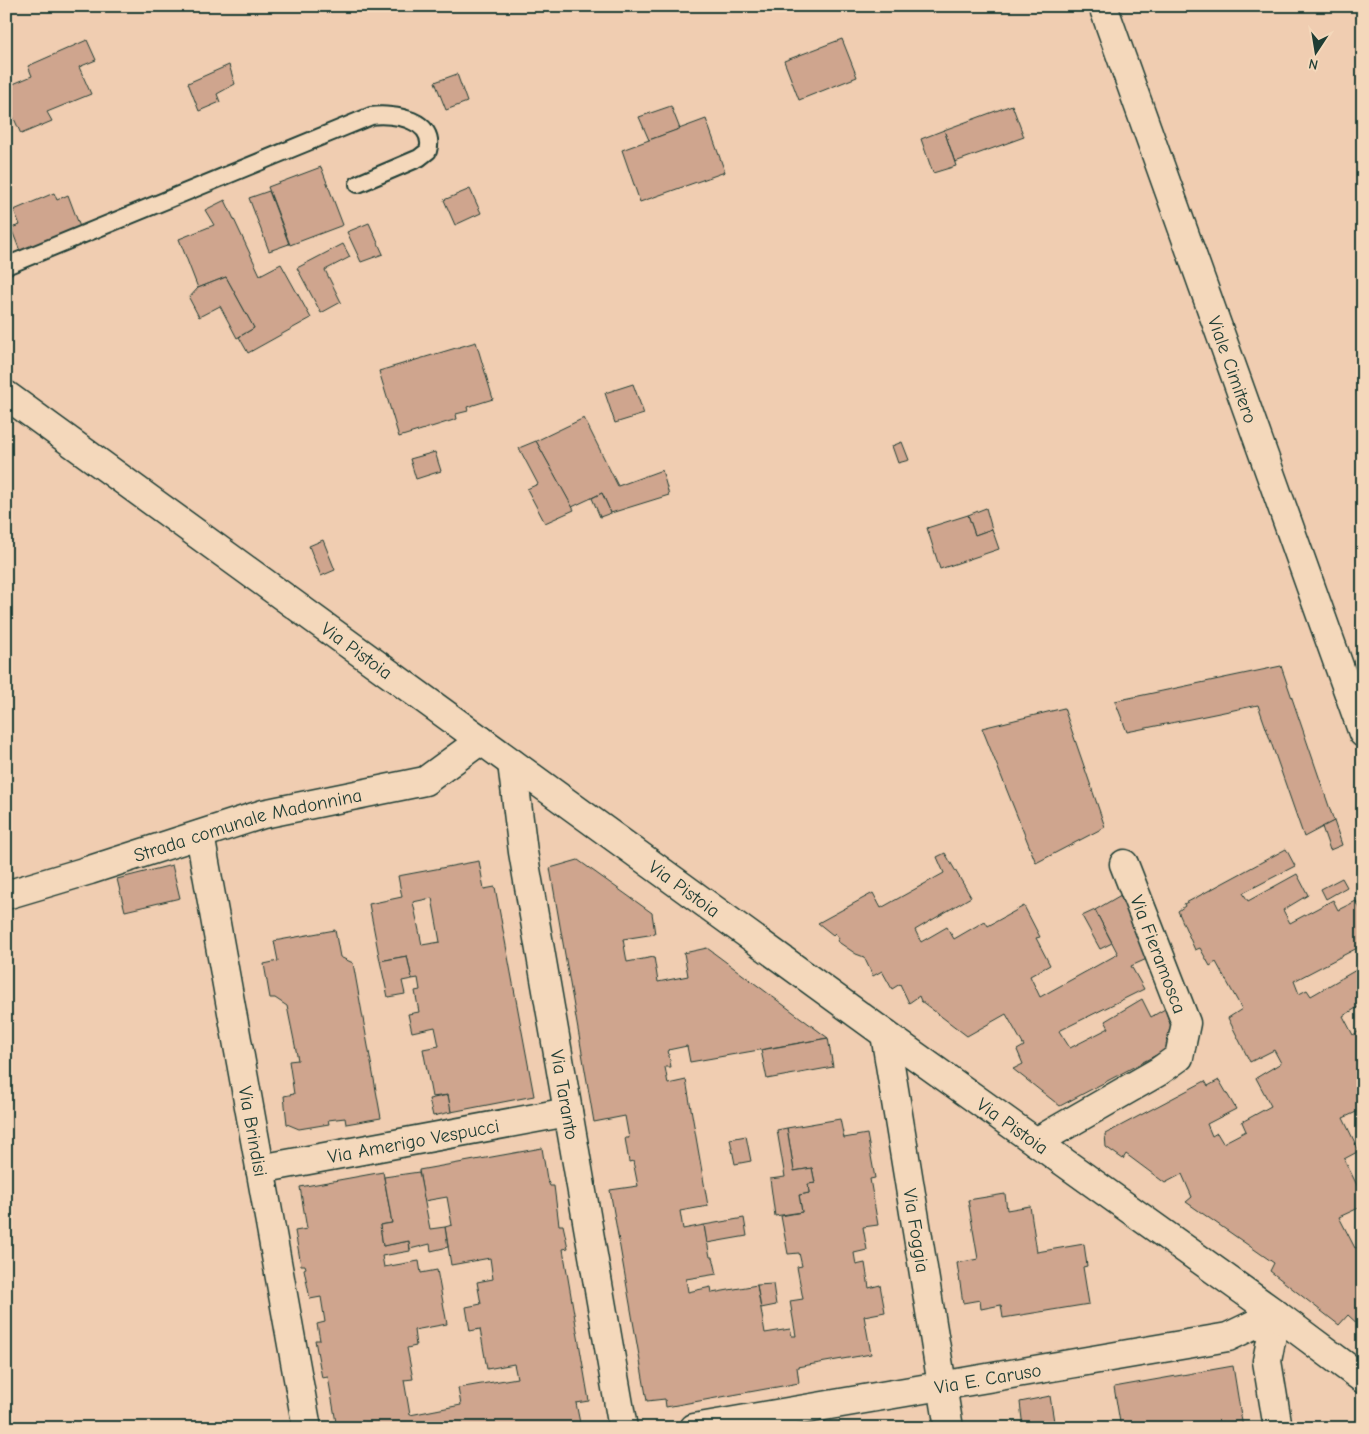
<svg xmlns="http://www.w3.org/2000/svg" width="1369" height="1434" font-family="'Comic Neue',sans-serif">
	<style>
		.building { fill: #cfa58e; stroke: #1f3d34; fill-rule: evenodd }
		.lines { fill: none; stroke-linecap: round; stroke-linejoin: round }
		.service-casing { stroke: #1f3d34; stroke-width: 20 }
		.minor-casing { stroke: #1f3d34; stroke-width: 31 }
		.tertiary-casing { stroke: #1f3d34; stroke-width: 31 }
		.service { stroke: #f4d8bb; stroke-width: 16 }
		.minor { stroke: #f4d8bb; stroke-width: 28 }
		.tertiary { stroke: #f4d8bb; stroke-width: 28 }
		.labels { text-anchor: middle; stroke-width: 4; stroke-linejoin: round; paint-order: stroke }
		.street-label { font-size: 19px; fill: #1f3d34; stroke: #f4d8bb }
	</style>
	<rect width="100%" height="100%" fill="#f0cdb1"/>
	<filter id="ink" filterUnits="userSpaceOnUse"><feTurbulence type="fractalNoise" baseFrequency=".02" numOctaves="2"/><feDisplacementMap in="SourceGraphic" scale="10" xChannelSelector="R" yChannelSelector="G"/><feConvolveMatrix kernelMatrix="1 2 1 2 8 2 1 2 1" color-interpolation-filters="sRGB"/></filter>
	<g filter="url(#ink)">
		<g class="building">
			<path d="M842 39 857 77 799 100 784 61Z"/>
			<path d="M87 40 96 60 79 67 91 94 47 112 52 121 21 134 6 101V87L32 76 28 66Z"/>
			<path d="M229 65 235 84 217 94 220 102 199 111 188 83Z"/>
			<path d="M457 74 467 102 446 110 435 82Z"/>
			<path d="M1012 105 1024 137 955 162 944 130Z"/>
			<path d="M671 106 680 129 649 140 639 117Z"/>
			<path d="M706 119 725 172 640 202 622 150Z"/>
			<path d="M944 130 956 166 933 173 921 139Z"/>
			<path d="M321 167 343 225 290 245 268 187Z"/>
			<path d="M470 189 481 213 455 225 444 200Z"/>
			<path d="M269 191 289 244 269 251 249 198Z"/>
			<path d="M54 193 57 200 68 195 80 227 20 251 11 228 20 225 14 210Z"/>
			<path d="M225 200 260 275 281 264 311 318 248 353 239 337 254 328 226 277 198 288 179 239 214 225 205 210Z"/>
			<path d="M369 223 383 254 361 262 347 232Z"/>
			<path d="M343 244 350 257 325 270 341 302 321 313 297 268Z"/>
			<path d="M226 277 254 328 237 338 220 306 199 317 189 298 198 288Z"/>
			<path d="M476 342 493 399 467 407 468 411 456 414 457 419 399 437 379 371Z"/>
			<path d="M633 384 644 414 615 423 605 393Z"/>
			<path d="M584 418 618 486 662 470 669 495 611 513 602 493 572 507 536 441Z"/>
			<path d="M536 441 574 510 545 523 527 489 538 484 519 448Z"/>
			<path d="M902 442 909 460 898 463 892 446Z"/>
			<path d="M435 452 441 471 416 479 410 459Z"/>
			<path d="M602 493 611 513 600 517 592 498Z"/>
			<path d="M986 508 992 529 975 535 968 515Z"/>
			<path d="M968 515 975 535 992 529 999 549 940 569 927 528Z"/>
			<path d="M323 540 335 570 321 576 309 546Z"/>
			<path d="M1281 666 1334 821 1304 837 1258 705 1127 732 1115 701Z"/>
			<path d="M1064 708 1105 827 1036 863 982 728Z"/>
			<path d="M1334 821 1342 845 1330 850 1322 827Z"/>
			<path d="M1286 849 1295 866 1243 893 1248 901 1297 874 1308 895 1283 910 1290 923 1333 900 1338 910 1356 901 1363 915V945L1294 981 1299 994 1307 990 1311 996 1363 966V1004L1343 1016 1353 1035 1361 1030 1363 1033V1109L1343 1118 1359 1151 1344 1159 1363 1197V1206L1339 1217 1355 1248 1363 1245V1329L1348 1315 1339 1325 1270 1271 1274 1263 1186 1202 1192 1197 1182 1174 1165 1183 1126 1154 1123 1159 1106 1147 1105 1134 1205 1081 1208 1086 1219 1080 1236 1109 1207 1124 1212 1136 1217 1133 1223 1143 1246 1131 1242 1122 1271 1106 1256 1078 1281 1063 1274 1050 1250 1062 1228 1018 1242 1009 1216 962 1210 966 1200 948 1195 950 1178 911 1185 906 1184 904Z"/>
			<path d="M945 853 971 897 915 930 921 942 947 927 954 939 985 921 988 926 1024 906 1040 937 1036 938 1050 965 1030 976 1040 997 1118 954 1095 910 1126 892 1149 958 1131 966 1144 989 1059 1031 1070 1048 1109 1028 1105 1021 1142 999 1151 1017 1165 1009 1177 1044 1060 1106 1013 1069 1023 1064 1017 1050 1024 1046 1006 1014 967 1036 921 1001 919 996 909 1003 900 984 892 989 882 971 873 976 864 957 856 954 837 941 839 938 835 933 833 935 818 923 873 893 881 908 944 873 937 857Z"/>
			<path d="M578 860 652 913 655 934 623 939 627 962 654 957 658 982 688 976 684 953 707 948 828 1038 690 1062 687 1046 668 1050 671 1067H665L668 1084 686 1080 708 1206 680 1211 683 1229 704 1225 710 1257H713L717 1274 686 1279 688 1292 711 1287 712 1293 757 1285 765 1333 790 1329 792 1336H796L790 1301 803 1299 797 1267 802 1266 799 1253 788 1254 781 1216 802 1212 799 1195 809 1193 808 1184 815 1183 812 1168 794 1171 787 1128 840 1119 844 1138 867 1134 875 1178 870 1179 878 1225 863 1227 867 1250 854 1253 856 1265 865 1263 869 1288 880 1285 885 1312 864 1316 871 1354 797 1367 799 1383 666 1407 665 1399 647 1401 610 1190 638 1186 633 1161 629 1162 625 1138H629L625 1116 594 1122 550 868Z"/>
			<path d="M479 861 484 889 495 887 534 1096 451 1112 448 1095 432 1097 423 1049 439 1046 435 1027 412 1032 408 1014 419 1012 415 991 420 990 418 978 412 979 407 956 380 961 369 904 402 897 398 876ZM432 898 440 942 422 945 413 902Z"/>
			<path d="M172 865 180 898 125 911 117 879Z"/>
			<path d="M1342 878 1347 887 1326 899 1321 889Z"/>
			<path d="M1095 910 1112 943 1100 949 1082 916Z"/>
			<path d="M335 930 340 957 353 963 381 1118 346 1124 345 1118 328 1120 329 1124 299 1129 287 1124 284 1096 294 1094 289 1061 298 1060 287 1006 275 998H270L264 964 278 961 274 941Z"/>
			<path d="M407 956 412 979 402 981 405 994 388 997 380 961Z"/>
			<path d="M828 1038 833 1067 767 1079 761 1050Z"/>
			<path d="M448 1095 451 1112 433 1116 429 1099Z"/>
			<path d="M787 1128 794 1171 812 1168 815 1183 808 1184 809 1193 799 1195 802 1212 775 1216 770 1179 785 1177 777 1130Z"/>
			<path d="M746 1136 751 1161 735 1164 730 1139Z"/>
			<path d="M542 1148 547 1179 550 1186H554L559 1225H563L568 1248 563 1249 589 1401 576 1403 580 1423 551 1428H337L328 1377 322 1378 315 1340H320L317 1324 325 1322 321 1297 310 1299 304 1269 306 1268 305 1265H301L295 1231 307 1229 300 1187 383 1172 392 1223 380 1225 383 1246 409 1241 410 1251 382 1256 384 1267 419 1261 421 1273 437 1270 447 1324 414 1330 416 1346 407 1348 413 1379 404 1380 410 1415 461 1405 458 1388 517 1378 514 1364 487 1369 480 1329 470 1331 466 1307 481 1304 477 1282 493 1279 490 1258 451 1265 445 1227 452 1225 447 1197 424 1201 419 1170Z"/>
			<path d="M419 1172 430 1229 445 1227 448 1247 431 1251 430 1244 410 1249 409 1241 383 1246 380 1225 392 1223 384 1177Z"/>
			<path d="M1005 1194 1007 1210 1030 1206 1037 1252 1084 1244 1087 1266 1083 1267 1089 1304 1003 1318 1001 1305 981 1309 980 1300 963 1303 957 1263 978 1259 968 1200Z"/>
			<path d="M744 1218 747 1236 707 1243 704 1225Z"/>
			<path d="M773 1284 776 1305 761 1308 757 1285Z"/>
			<path d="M1233 1366 1243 1428H1121L1114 1387Z"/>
			<path d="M1050 1396 1055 1428H1023L1020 1402Z"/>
		</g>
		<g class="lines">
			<defs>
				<path id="service" d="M6 266 371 116C394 113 437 120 428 151L419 158 358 184"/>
				<g id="minor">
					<path id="s1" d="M1103 6 1363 733"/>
					<path id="s2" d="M512 763 523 852 623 1428"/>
					<path id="s3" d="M200 835 307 1428"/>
					<path id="s4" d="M6 895 90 870 263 814 425 781 481 740"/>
					<path id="s5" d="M885 1034 949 1428"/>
					<path d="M1036 1142 1158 1072 1179 1057 1186 1023 1124 864"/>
					<path id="s6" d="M260 1169 568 1112"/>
					<path d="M1276 1314 1267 1361 1278 1428"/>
					<path id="s7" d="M694 1428 1228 1337 1276 1314"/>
				</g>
				<g id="tertiary">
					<path id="s8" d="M6 395 885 1034 1276 1314 1363 1379"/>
				</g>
			</defs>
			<use href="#service" class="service-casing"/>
			<use href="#minor" class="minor-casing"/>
			<use href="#tertiary" class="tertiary-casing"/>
			<use href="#service" class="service"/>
			<use href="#minor" class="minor"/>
			<use href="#tertiary" class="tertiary"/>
		</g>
	</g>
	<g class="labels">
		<g class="street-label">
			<text dy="7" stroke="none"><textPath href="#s1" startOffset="386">Viale Cimitero</textPath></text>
			<text dy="7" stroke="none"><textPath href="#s8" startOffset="434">Via Pistoia</textPath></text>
			<text dy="7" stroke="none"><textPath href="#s4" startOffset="252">Strada comunale Madonnina</textPath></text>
			<text dy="7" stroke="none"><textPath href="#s8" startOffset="839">Via Pistoia</textPath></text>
			<text transform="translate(1159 954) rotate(69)" y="7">Via Fieramosca</text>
			<text dy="7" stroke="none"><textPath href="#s2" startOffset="336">Via Taranto</textPath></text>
			<text dy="7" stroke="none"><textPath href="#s8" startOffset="1244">Via Pistoia</textPath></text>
			<text dy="7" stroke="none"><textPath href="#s3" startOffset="301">Via Brindisi</textPath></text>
			<text dy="7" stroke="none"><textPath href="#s6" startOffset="156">Via Amerigo Vespucci</textPath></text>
			<text dy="7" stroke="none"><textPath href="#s5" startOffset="199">Via Foggia</textPath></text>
			<text dy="7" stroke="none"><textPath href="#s7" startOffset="298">Via E. Caruso</textPath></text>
		</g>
	</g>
	<rect width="1369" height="1434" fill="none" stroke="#f4d8bb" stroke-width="25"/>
	<rect x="12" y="12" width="1344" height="1409" fill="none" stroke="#1f3d34" stroke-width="2" filter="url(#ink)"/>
	<g transform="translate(1316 52) rotate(192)" stroke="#f4d8bb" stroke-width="4" paint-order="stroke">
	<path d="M0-4L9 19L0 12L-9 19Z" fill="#1f3d34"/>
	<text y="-8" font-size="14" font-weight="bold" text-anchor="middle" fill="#1f3d34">N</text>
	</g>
</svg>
